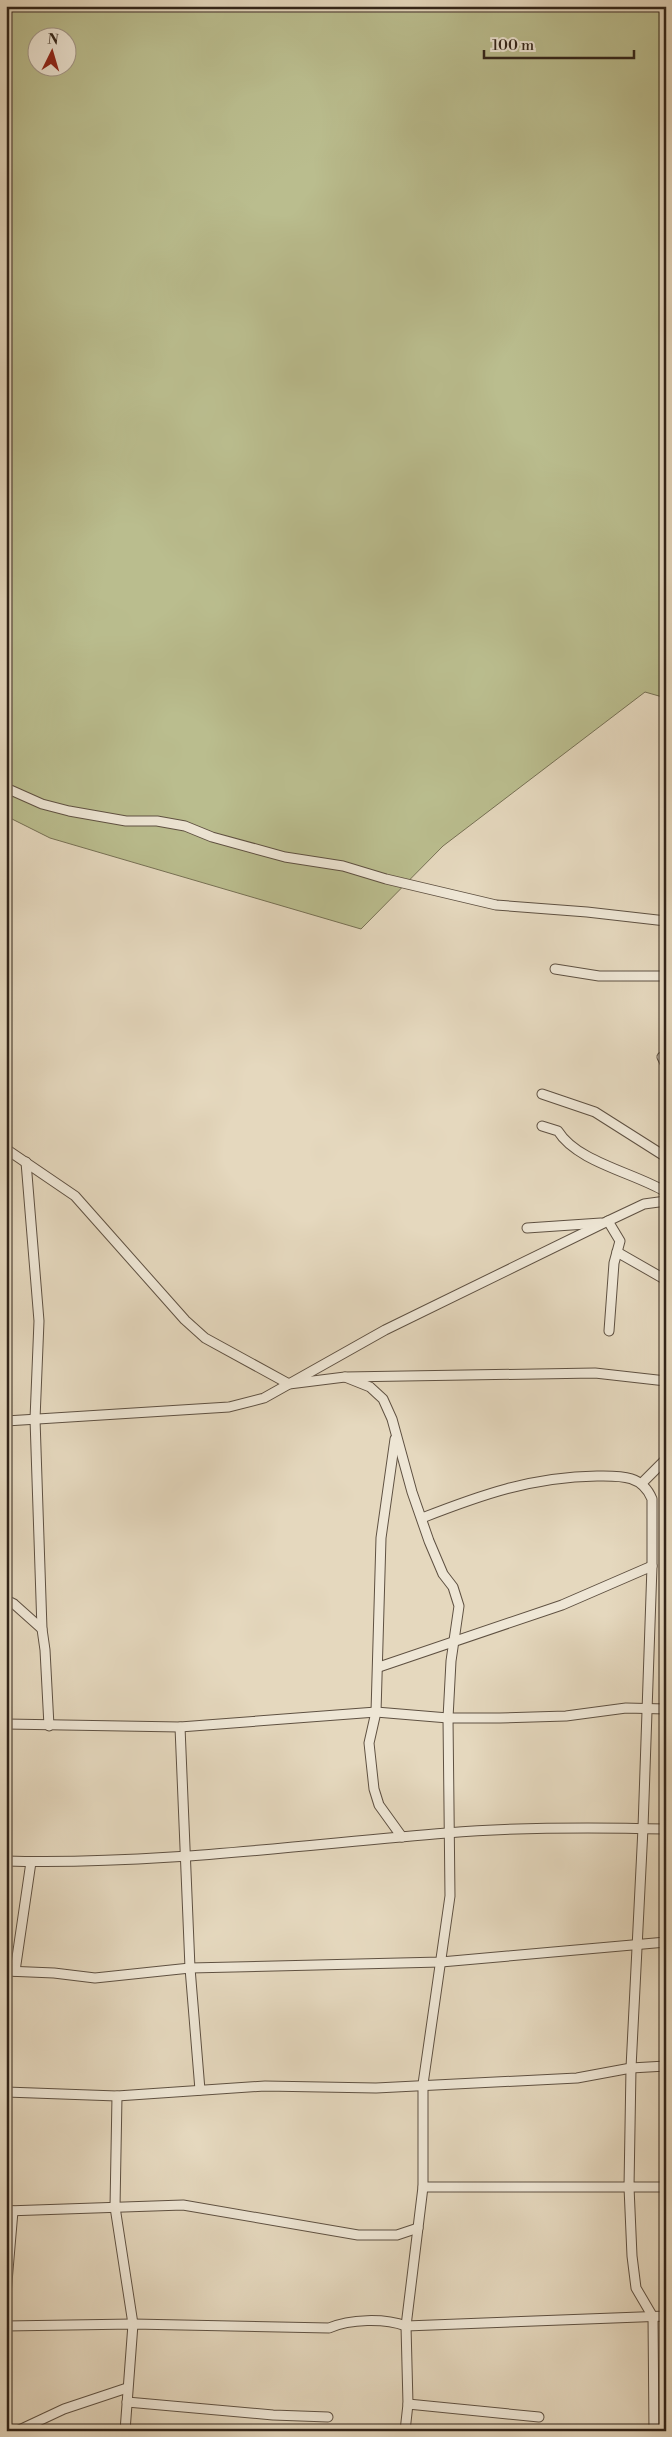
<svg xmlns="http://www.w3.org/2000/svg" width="672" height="2437" font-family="'Libre Bodoni',serif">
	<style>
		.green { fill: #babd8e; stroke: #767054; fill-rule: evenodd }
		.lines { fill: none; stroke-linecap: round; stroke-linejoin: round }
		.minor-casing { stroke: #5f5142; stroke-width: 11 }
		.minor { stroke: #eee6d5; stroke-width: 9 }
	</style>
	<rect width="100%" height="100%" fill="#e5d8be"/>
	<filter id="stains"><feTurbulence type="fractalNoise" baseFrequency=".004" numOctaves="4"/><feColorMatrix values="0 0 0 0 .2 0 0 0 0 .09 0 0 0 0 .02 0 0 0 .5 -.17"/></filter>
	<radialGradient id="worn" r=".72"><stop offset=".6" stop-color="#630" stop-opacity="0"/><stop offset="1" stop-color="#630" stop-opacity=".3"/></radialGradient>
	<path class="green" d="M6 6H666V698L645 692 443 846 361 929 50 838 6 816ZM38 38H68V68H38Z"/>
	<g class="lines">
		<defs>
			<g id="minor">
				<path d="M6 788 42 804 69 811 126 821H157L185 826 212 837 285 857 343 866 386 879 496 905 587 912 666 921"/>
				<path d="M555 969 599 976H666"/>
				<path d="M662 1057 666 1065"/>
				<path d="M542 1094 595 1112 666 1157"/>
				<path d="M542 1126 558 1131C577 1162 635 1173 666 1192"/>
				<path d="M6 1149 75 1196 185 1320 205 1338 289 1384 385 1330 608 1221 644 1204 666 1201"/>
				<path d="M26 1162 39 1321 35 1419 42 1629 45 1650 49 1726"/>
				<path d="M608 1221 620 1241 614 1263 609 1331"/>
				<path d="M527 1228 601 1223"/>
				<path d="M617 1252 666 1280"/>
				<path d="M345 1377 370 1387 383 1399 392 1419 412 1492 429 1541 443 1574 453 1587 459 1606 451 1661 448 1718 450 1896 423 2084V2187L406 2326 408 2404 405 2431"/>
				<path d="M6 1421 229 1407 264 1398 289 1384 345 1377 595 1373 666 1381"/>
				<path d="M395 1439 381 1538 376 1712 369 1743 374 1789 379 1805 402 1837"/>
				<path d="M642 1483 666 1459"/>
				<path d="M422 1518C481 1495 531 1477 597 1476 619 1476 642 1474 652 1499V1566L643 1828 631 2068 629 2187 632 2256 636 2288 653 2317 654 2431"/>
				<path d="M6 1600 14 1604 42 1629"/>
				<path d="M379 1667 562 1605 652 1566"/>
				<path d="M6 1724 180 1727 376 1712 448 1718H500L566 1716 626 1708 666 1709"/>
				<path d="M180 1727 190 1968 200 2090"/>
				<path d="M6 1861C154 1865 300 1845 447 1833 519 1827 593 1827 666 1829"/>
				<path d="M6 1971 54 1973 95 1978 190 1968 441 1962 666 1942"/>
				<path d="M15 1971 31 1862"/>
				<path d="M6 2092 117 2096 265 2086 376 2088 577 2078 631 2068 666 2066"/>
				<path d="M117 2096 115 2207 133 2324 125 2431"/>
				<path d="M423 2187H666"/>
				<path d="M6 2211 183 2205 358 2235H397L418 2228"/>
				<path d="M6 2294 13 2211"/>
				<path d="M6 2326 133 2324 329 2328C350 2319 384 2318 406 2326L666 2316"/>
				<path d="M127 2402 273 2415 328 2417"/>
				<path d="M408 2404 539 2417"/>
				<path d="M17 2431 64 2409 127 2388"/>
			</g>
		</defs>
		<use href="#minor" class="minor-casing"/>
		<use href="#minor" class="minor"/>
	</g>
	<rect width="672" height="2437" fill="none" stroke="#e5d8be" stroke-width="25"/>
	<rect x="8" y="8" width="657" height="2422" fill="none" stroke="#322419" stroke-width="2.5"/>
	<rect x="12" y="12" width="647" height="2412" fill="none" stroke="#322419"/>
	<g transform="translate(52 52) rotate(5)"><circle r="24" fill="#eee6d5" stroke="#a3988a"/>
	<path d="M0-4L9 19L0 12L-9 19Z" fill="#8f2418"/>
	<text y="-8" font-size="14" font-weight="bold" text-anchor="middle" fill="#322419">N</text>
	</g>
	<path d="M484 50v8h150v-8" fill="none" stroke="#322419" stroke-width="2.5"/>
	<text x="492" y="50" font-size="15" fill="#322419" stroke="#eee6d5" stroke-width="4" paint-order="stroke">100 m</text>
	<rect width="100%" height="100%" filter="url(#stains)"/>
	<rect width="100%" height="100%" fill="url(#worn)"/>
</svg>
